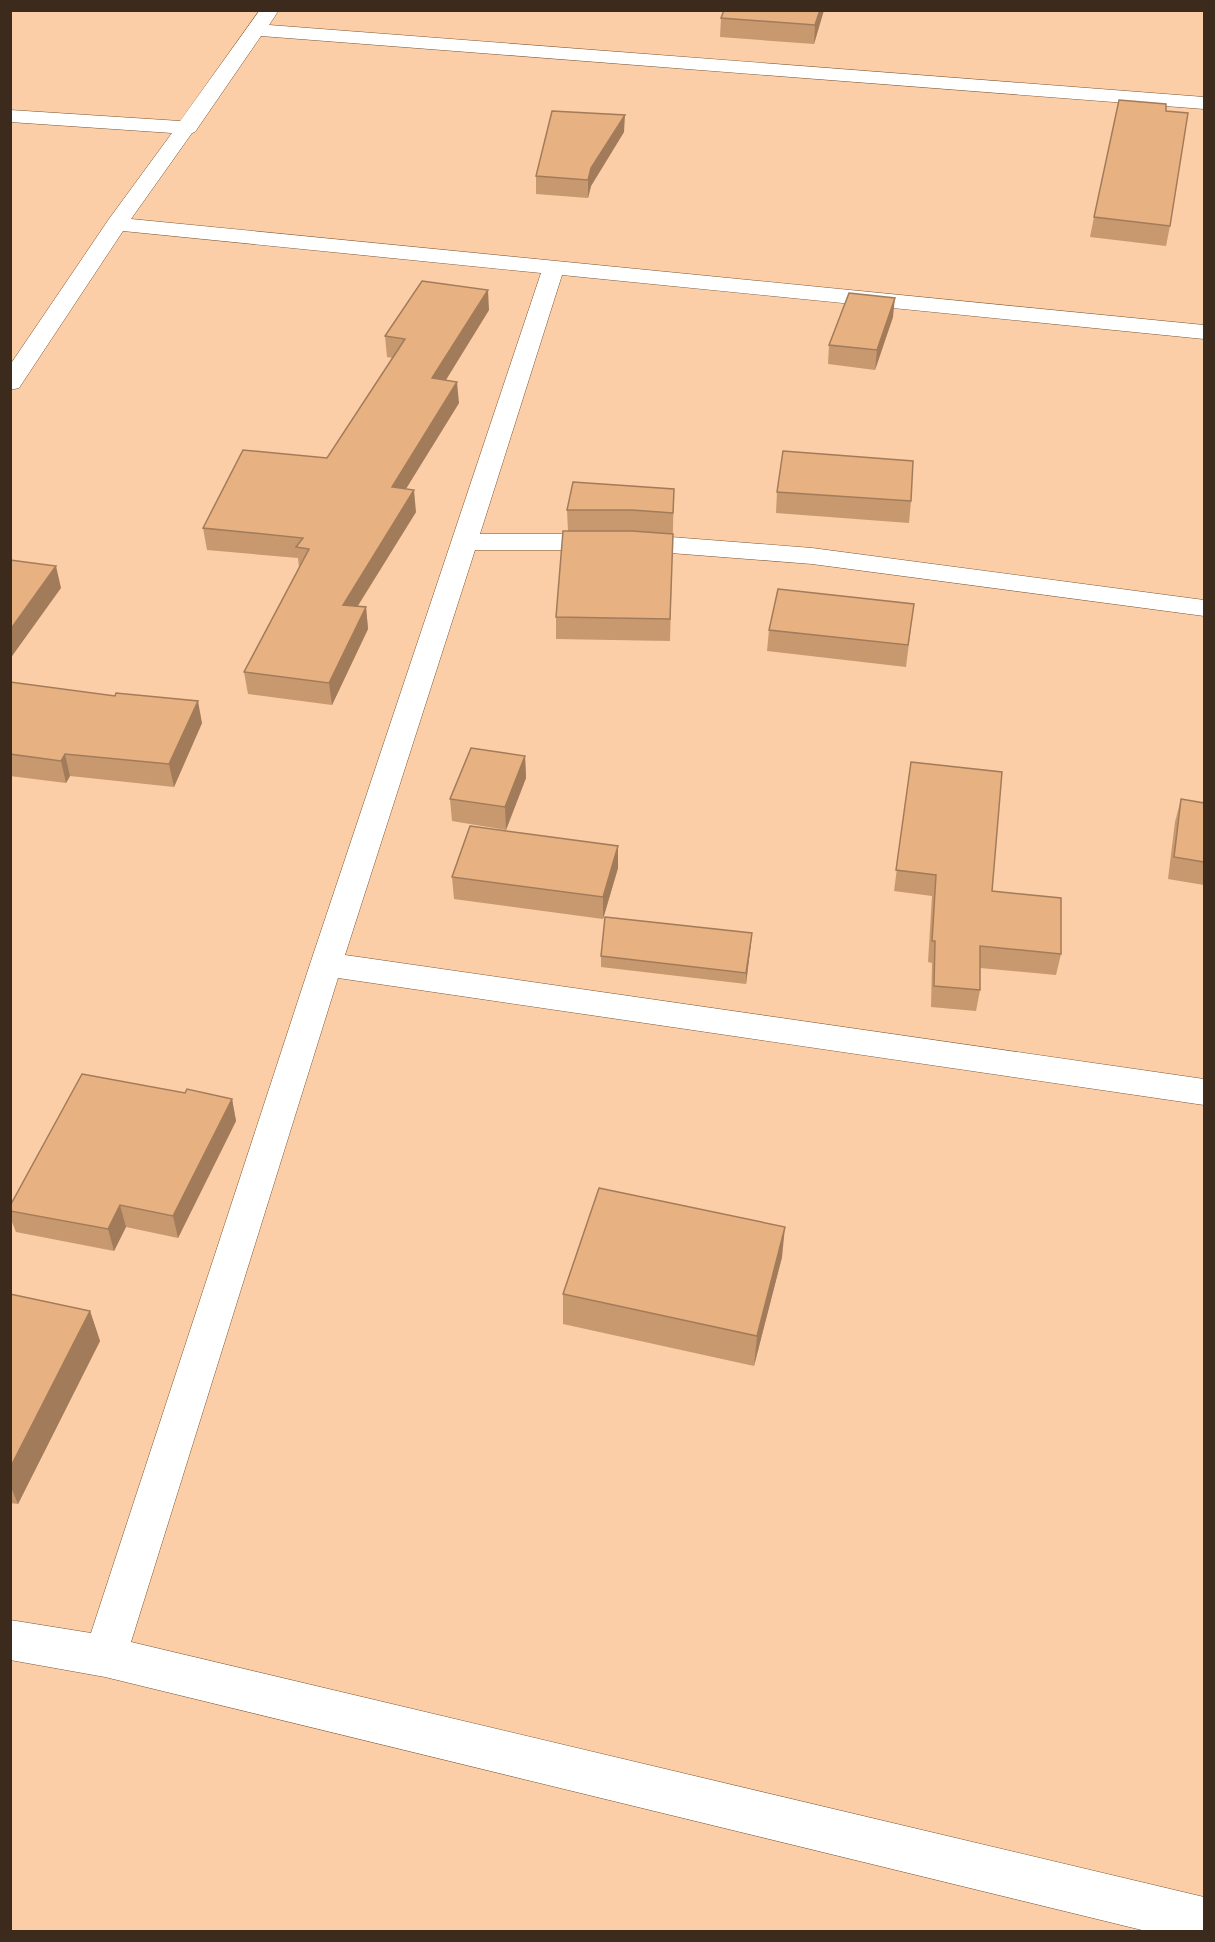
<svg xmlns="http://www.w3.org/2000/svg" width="1215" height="1942" font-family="'PT Sans',sans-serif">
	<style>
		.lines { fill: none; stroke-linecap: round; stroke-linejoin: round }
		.minor-casing { stroke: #7c5531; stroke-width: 1 }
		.minor { fill: #fff; fill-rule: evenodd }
		.wall { fill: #c8986f }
		.shaded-wall { fill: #a27c5a }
		.building { fill: #e8b181; stroke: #a27c5a; stroke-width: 1.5 }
	</style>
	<rect width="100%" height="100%" fill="#fbcea7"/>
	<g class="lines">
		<defs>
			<path id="minor" d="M260 10H276L277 13 269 25 1204 97V109L261 36 195 132 192 133 131 219 1204 325V339L562 275 480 534H632L812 548 1204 600V616L812 564 632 550H475L345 955 1204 1079V1105L338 978 131 1642 1204 1897V1932H1150L105 1677 10 1660V1620L91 1633 310 964 541 273 123 231 19 388 10 390V365L109 219 172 133 10 122V110L180 121Z"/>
		</defs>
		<use href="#minor" class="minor-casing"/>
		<use href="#minor" class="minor"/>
	</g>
	<g class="wall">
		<path d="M724 10H824L814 44 720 37 721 18Z"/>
		<path d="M624 132 591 186 588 198 536 194V176Z"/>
		<path d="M1094 217 1170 226 1166 246 1090 237Z"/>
		<path d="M489 310 446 380 459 403 406 489 416 512 358 606 366 607 368 629 332 705 248 694 244 672 299 568 298 558 207 550 203 528 327 458 393 358 387 357 385 336Z"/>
		<path d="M893 317 875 370 828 364 829 345Z"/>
		<path d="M674 489 670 641 556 639V617L568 531 567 510Z"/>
		<path d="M777 492 911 501 909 523 776 513Z"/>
		<path d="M914 604 906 667 767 651 769 630Z"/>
		<path d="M10 682 202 723 174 787 70 776 66 783 10 776Z"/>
		<path d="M525 756 526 778 506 830 452 821 450 799Z"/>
		<path d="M911 762 992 891 1061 954 1056 975 980 968V990L976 1011 931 1007 932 963 928 962 932 896 894 891Z"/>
		<path d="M1181 799 1204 803V885L1168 879 1175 822Z"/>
		<path d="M618 846V868L603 919 454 899 452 877Z"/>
		<path d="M752 933 746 984 601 967V956Z"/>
		<path d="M185 1093 232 1099 236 1121 178 1238 126 1227 114 1251 16 1232 10 1217V1206Z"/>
		<path d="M782 1257 754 1366 563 1324V1294Z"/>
		<path d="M10 1294 90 1311 100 1341 18 1504 10 1503Z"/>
	</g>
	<g class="shaded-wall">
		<path d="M820 10H824L814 44 815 25Z"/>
		<path d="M625 115 624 132 591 186 588 198V180L591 168Z"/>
		<path d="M488 290 489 310 434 399 432 378Z"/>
		<path d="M895 298 893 317 875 370 877 350Z"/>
		<path d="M457 382 459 403 394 508 392 487Z"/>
		<path d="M414 490 416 512 345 626 343 605Z"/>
		<path d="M56 566 61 588 10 659V630Z"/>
		<path d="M366 607 368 629 332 705 329 683Z"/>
		<path d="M198 701 202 723 174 787 169 764Z"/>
		<path d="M65 754 70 776 66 783 61 761Z"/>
		<path d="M525 756 526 778 506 830 505 807Z"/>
		<path d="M618 846V868L603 919V897Z"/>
		<path d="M752 933 751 944 746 984V973Z"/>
		<path d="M232 1099 236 1121 178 1238 173 1216Z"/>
		<path d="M120 1205 126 1227 114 1251 108 1229Z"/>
		<path d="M785 1227 782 1257 754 1366 757 1336Z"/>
		<path d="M90 1311 100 1341 18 1504 10 1485V1468Z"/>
	</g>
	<g class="building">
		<path d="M724 10H820L815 25 721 18Z"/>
		<path d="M1119 100 1166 104V111L1188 113 1170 226 1094 217Z"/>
		<path d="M552 111 625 115 591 168 588 180 536 176Z"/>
		<path d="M422 281 488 290 432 378 457 382 392 487 414 490 343 605 366 607 329 683 244 672 309 549 296 547 303 538 203 528 243 450 327 458 405 339 385 336Z"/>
		<path d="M849 293 895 298 877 350 829 345Z"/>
		<path d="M783 451 913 461 911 501 777 492Z"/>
		<path d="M573 482 674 489 673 513 632 510H567Z"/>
		<path d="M563 531H632L673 534 670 619 556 617Z"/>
		<path d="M10 560 56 566 10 630Z"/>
		<path d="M778 589 914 604 908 645 769 630Z"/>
		<path d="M10 682 115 696 116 693 198 701 169 764 65 754 61 761 10 754Z"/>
		<path d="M471 748 525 756 505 807 450 799Z"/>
		<path d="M911 762 1002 772 992 891 1061 898V954L980 946V990L934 986 935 941H932L936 875 896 870Z"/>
		<path d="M1181 799 1204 803V862L1174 857Z"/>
		<path d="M470 826 618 846 603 897 452 877Z"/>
		<path d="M605 917 752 933 746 973 601 956Z"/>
		<path d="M82 1074 185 1093 187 1089 232 1099 173 1216 120 1205 108 1229 10 1211V1206Z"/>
		<path d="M599 1188 785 1227 757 1336 563 1294Z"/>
		<path d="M10 1294 90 1311 10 1468Z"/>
	</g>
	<rect width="1215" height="1942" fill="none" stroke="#3c2b1c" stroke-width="24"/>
</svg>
